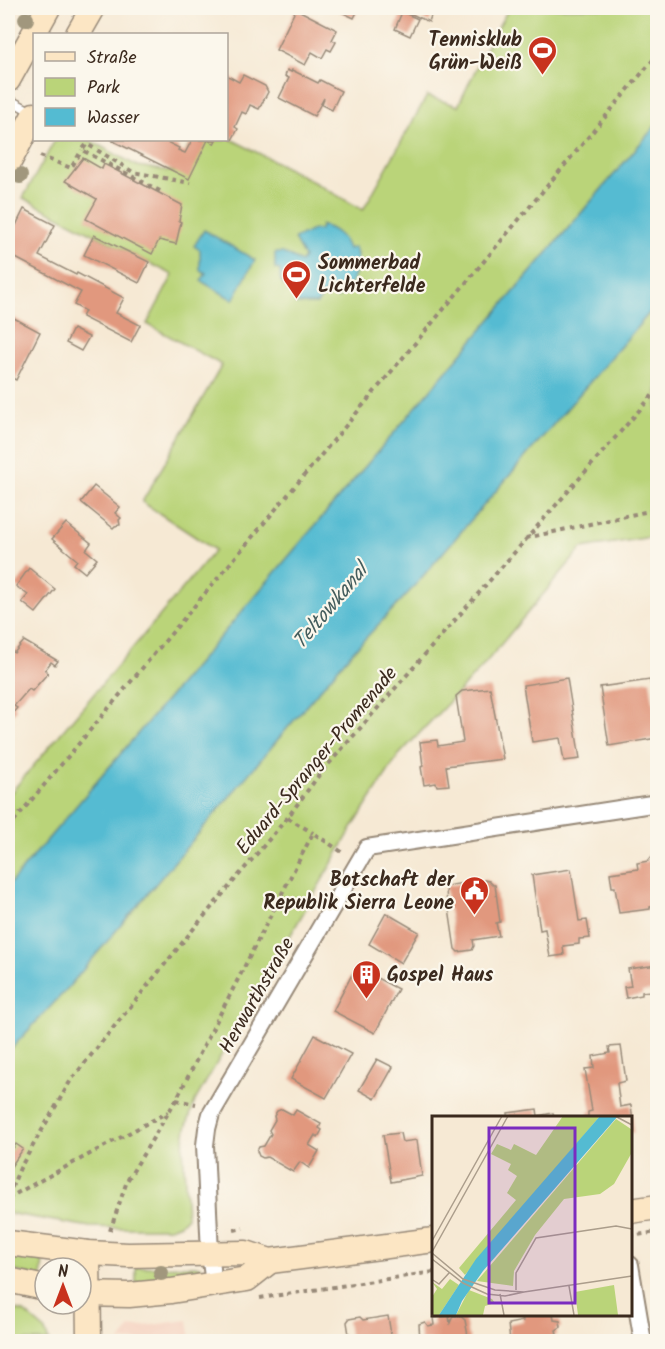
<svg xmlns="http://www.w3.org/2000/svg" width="665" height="1349" font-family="Kalam,sans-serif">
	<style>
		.built { fill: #f5d3c1 }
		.green { fill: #bad479; stroke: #7a7f4c; stroke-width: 1.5 }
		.water { fill: #54bbd2; stroke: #487278; stroke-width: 1.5 }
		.building { fill: #e1987e }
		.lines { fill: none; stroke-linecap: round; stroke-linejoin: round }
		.lane-casing { stroke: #988a79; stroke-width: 11 }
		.street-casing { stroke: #988a79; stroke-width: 20 }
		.secondary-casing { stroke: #988a79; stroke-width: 27 }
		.path { stroke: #988a79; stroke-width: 4; stroke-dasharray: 4.5 4.5; stroke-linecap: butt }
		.lane { stroke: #fff; stroke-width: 8 }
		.street { stroke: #fff; stroke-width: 16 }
		.secondary { stroke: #fce6c4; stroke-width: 24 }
		.tree { fill: #a1977d }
		.labels { text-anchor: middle; stroke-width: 4.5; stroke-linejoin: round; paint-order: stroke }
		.poi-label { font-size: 20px; font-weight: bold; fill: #3b2a1e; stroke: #fbf7ec; text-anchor: end }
		.street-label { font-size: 20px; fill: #3b2a1e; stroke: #fbf7ec }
		.water-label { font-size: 21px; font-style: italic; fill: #445d5d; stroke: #fbf7ec }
		.inset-road { fill: none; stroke: #ab9d8b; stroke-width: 1.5 }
		.view { fill: #7b2cbf; fill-opacity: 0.15; stroke: #7b2cbf; stroke-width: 3 }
		.inset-edge { fill: none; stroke: #3b2a1e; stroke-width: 3 }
	</style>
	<rect width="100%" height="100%" fill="#fbf7ec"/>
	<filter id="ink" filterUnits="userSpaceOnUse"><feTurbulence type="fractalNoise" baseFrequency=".0167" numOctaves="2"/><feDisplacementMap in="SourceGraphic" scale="12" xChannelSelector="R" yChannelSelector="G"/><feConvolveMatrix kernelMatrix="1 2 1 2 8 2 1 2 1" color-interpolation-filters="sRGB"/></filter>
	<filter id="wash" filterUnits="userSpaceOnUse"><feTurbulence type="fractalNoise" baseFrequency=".008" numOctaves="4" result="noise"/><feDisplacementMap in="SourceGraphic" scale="24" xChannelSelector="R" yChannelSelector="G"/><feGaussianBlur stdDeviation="1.35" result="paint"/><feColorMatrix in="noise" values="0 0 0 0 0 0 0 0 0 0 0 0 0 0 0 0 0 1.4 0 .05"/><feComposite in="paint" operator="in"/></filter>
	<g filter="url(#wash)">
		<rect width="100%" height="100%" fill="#f6e9d4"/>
		<path class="built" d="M188 1320 191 1341H120L130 1328Z"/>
		<g class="green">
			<path d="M509 8H657V124L8 886V796L215 550 142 502 222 365 147 324 173 275 23 198 55 140H89L137 166 175 172 192 140H226L227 137 301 175 363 210 427 96 458 106 487 46Z"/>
			<path d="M657 304V536L582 548 482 667 398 756 354 825 195 1101 186 1128 183 1146 187 1217 180 1224 170 1228H129L90 1227 8 1213V1052L66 990 345 660 410 591Z"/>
			<path d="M8 1254 43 1260 41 1278 8 1269Z"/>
			<path d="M200 1266 201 1267V1274L136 1284V1267Z"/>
			<path d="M8 1308 24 1312 44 1329 49 1341H8Z"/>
		</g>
		<g class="water">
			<path d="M657 124V304L410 591 345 660 66 990 8 1052V886Z"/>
			<path d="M321 225C333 228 344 236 348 249L355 247C362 267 353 284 338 298L330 293H325L317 304H296C300 288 285 292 281 281 280 279 280 273 280 270L275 269V253H283L301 262 304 257 294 239 313 230H320Z"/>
			<path d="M204 230 255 260 233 300 201 281 206 273 200 270V250L194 246Z"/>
		</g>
		<g id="blocks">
			<g class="building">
				<path d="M333 8H359L354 18Z"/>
				<path d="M406 8H428L433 9 429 22 405 11Z"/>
				<path d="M296 9 337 30 332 40 336 42 331 51 327 49 322 58 312 52 305 65 276 50Z"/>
				<path d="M402 12 418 19 410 36 395 29Z"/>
				<path d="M287 70 291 72 292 70 318 83 320 80 341 91 332 110 322 105 324 98 314 116 279 98 289 78 285 76Z"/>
				<path d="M226 75 239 82 243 75 265 86 268 92 259 109 250 105 246 114 242 112 235 127 238 129 232 140 226 137Z"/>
				<path d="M111 140H163L179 148 178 150 185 153 192 140H216L214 144 208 140 189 179Z"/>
				<path d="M83 158 102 169 104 164 182 205 179 221 181 222 176 244 159 240 152 254 86 219 97 199 65 181Z"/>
				<path d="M24 209 55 225 39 256 76 275 77 273 124 298 116 313 140 325 131 342 82 317 85 311 74 305 81 292 8 254V242Z"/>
				<path d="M94 235 149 262 139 283 84 255Z"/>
				<path d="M12 317 40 332 16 380 8 376V327Z"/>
				<path d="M73 329 89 337 81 351 66 343Z"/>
				<path d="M94 486 120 507 115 513 121 518 119 520 120 525 115 526 113 528 81 502Z"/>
				<path d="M66 523 91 543 86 550 97 559 85 573 74 564 77 560 52 539Z"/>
				<path d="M29 568 55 589 36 613 22 602 28 595 16 586Z"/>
				<path d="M24 641 58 661 55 665 51 662 45 670 48 673 32 691 29 689 14 706 17 708 8 719V655L12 651 14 653Z"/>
				<path d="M567 678 580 759 564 761 560 738 532 742 523 685Z"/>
				<path d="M650 680 657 729V738L609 746 600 687Z"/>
				<path d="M490 688 503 759 446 766 449 785 437 786 436 783 424 785 421 767 423 766 420 742 437 740 438 746 463 742 456 696 462 691Z"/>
				<path d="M652 856 657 857V906L650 907V909L619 913 615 887H612L610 873 638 869 637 863 648 861Z"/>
				<path d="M571 869 579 921 587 920 590 938 579 939V944L563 946 564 955 550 957 545 929 540 930 532 875Z"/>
				<path d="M484 880 489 881 493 885H495L500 922 496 923 499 936 473 940 474 946 472 950 458 952 455 949 449 909H447L446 886 463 883 464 890 480 887 481 882Z"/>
				<path d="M386 913 419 932 401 963 369 944Z"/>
				<path d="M657 965V1009H654L651 991 642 992V995L626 998 624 987 631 986 628 969Z"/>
				<path d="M356 967 398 989 375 1033 333 1011Z"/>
				<path d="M315 1035 351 1054 326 1098 291 1079Z"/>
				<path d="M621 1046 626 1081 617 1083 620 1107 631 1105 634 1132 630 1133V1118H588V1112L592 1111 585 1069 594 1068 593 1056 610 1053 609 1047Z"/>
				<path d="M377 1059 393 1067 375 1099 359 1090Z"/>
				<path d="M282 1109 293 1115 296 1110 321 1124 319 1128 322 1130 318 1137 315 1135 309 1145 319 1151 309 1168 300 1162 293 1172 267 1157 263 1158 259 1156 257 1151 259 1147 264 1146 271 1134 269 1130 275 1120 274 1116 277 1111Z"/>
				<path d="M537 1109 538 1116 553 1113 554 1118H508V1113Z"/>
				<path d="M400 1133 402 1142 417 1140 422 1176 391 1182 383 1135Z"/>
				<path d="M16 1144 23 1149 8 1171V1155Z"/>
				<path d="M522 1314H553L554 1320 560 1321 561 1327 556 1330 557 1335 552 1336 553 1341H510L508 1324 523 1321Z"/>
				<path d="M388 1316 392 1341H350L347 1322 349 1319 360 1317 363 1320Z"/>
				<path d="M449 1316 450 1323 453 1316H460L465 1320 468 1336H470V1341H420L419 1324 425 1322 428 1326 434 1325 433 1318Z"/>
			</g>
		</g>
	</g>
	<g filter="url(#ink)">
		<use href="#blocks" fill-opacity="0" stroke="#988a79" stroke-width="1.5"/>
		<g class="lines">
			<defs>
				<path id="lane" d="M8 99 34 113"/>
				<g id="street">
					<path d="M630 1265 643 1342"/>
					<path d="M214 1284 210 1254 205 1145 207 1129 211 1114 367 848 658 803"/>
				</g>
				<g id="secondary">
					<path d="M78 34 93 8"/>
					<path d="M8 80 48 8"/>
					<path d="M8 164 34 115"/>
					<path d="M630 1211 658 1207"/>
					<path d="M8 1243 88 1253 128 1255 246 1253 270 1261 434 1240"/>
					<path d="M88 1253 89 1342"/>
					<path d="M8 1280 45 1288"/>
					<path d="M81 1294 129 1295 171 1291 247 1279 270 1261"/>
				</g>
			</defs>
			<use href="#lane" class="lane-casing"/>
			<use href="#street" class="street-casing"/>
			<use href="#secondary" class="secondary-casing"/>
			<g class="path">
				<path d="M40 156 71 168 82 150"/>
				<path d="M160 191 82 150 87 144 133 172 190 183"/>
				<path d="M526 538 658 509"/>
				<path d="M288 818 313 833"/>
				<path d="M8 828 658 54"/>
				<path d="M176 1100 196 1104"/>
				<path d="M8 1196 20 1168 71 1080 195 927 288 817 319 775 658 389"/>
				<path d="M8 1198 168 1112"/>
				<path d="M234 1230 243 1228"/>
				<path d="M110 1231 127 1181 176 1100 313 833 342 852"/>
				<path d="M630 1236 658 1232"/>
				<path d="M260 1298 434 1272"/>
			</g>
			<use href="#lane" class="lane"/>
			<use href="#street" class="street"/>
			<use href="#secondary" class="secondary"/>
		</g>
		<g class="tree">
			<circle cx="26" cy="19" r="8"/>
			<circle cx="20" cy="176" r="8"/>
			<circle cx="161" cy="1273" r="8"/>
		</g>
	</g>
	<defs>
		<symbol id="stadium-pin" viewBox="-11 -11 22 30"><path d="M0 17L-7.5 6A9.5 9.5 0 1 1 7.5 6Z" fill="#c8321e" stroke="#fbf7ec"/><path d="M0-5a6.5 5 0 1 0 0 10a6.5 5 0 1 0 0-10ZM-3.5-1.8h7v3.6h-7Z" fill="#fff"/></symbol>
		<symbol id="civic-pin" viewBox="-11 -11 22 30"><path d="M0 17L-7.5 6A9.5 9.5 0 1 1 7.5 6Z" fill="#c8321e" stroke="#fbf7ec"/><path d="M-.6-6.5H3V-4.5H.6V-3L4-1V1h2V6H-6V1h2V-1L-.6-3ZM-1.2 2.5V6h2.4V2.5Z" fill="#fff"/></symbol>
		<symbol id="building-pin" viewBox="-11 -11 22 30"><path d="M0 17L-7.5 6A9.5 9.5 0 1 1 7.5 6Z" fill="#c8321e" stroke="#fbf7ec"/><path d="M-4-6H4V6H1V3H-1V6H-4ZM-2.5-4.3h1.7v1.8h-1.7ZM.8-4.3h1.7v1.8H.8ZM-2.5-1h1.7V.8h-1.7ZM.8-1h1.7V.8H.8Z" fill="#fff"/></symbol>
	</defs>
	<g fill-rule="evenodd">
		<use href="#stadium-pin" x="526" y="34" width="33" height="45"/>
		<use href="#stadium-pin" x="280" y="258" width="33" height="45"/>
		<use href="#civic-pin" x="458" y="874" width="33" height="45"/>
		<use href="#building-pin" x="350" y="958" width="33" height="45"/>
	</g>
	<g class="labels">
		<g class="poi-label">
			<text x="522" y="46">Tennisklub<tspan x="522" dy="23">Grün-Weiß</tspan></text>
			<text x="318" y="269" text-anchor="start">Sommerbad<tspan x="318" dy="23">Lichterfelde</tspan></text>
			<text x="454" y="886">Botschaft der<tspan x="454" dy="23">Republik Sierra Leone</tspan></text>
			<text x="387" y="981" text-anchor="start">Gospel Haus</text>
		</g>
		<g class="street-label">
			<text transform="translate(316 760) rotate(-50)" y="7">Eduard-Spranger-Promenade</text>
			<text transform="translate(256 995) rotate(-60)" y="7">Herwarthstraße</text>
		</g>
		<g class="water-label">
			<text transform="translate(330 606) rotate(-50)" y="7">Teltowkanal</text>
		</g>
	</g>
	<g transform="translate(432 1116)">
		<rect width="200" height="200" fill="#f6e9d4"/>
		<path d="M131 0H168L33 159 27 152 84 84 75 77 85 60 76 54 79 48 59 38 65 28 79 34 82 28 104 39ZM184 3 199 13V38L182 68 168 78 132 83 103 119 82 155 81 170 45 165ZM18 163 27 169 7 199H0V181L5 173 0 166 10 173ZM182 169 186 199H146L143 176ZM37 174 60 183 63 187 53 190 51 199H24Z" fill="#bad479"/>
		<path d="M168 0H186L51 155 30 185 24 199H7L44 143Z" fill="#54bbd2"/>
		<path class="inset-road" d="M183 0 200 9M0 125 70 0M0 136 76 0M0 137 31 163 63 174 92 176 200 160M0 143 31 167 55 178 73 180 92 176M1 164 7 168 17 157M137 170 142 199M84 174V157L104 122 184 110 200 113M68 178 72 199"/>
		<path class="view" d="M57 12H143V187H57Z"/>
		<rect width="200" height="200" class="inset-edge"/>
	</g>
	<rect width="665" height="1349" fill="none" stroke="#fbf7ec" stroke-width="30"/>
	<rect x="33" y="33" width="195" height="108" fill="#fbf7ec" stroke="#aea59a" stroke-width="1.5"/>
	<rect x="45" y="52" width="30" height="9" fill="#fce6c4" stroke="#aea59a" stroke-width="1.5"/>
	<text x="87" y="63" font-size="18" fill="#3b2a1e">Straße</text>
	<rect x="45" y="78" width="30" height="18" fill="#bad479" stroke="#aea59a" stroke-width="1.5"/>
	<text x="87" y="93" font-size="18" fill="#3b2a1e">Park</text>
	<rect x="45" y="108" width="30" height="18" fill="#54bbd2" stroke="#aea59a" stroke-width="1.5"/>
	<text x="87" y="123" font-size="18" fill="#3b2a1e">Wasser</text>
	<g transform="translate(63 1286)"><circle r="28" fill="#fbf7ec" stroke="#aea59a" stroke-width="1.5"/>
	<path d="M0-4.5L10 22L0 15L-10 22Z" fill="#c8321e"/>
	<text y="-9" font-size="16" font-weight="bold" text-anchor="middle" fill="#3b2a1e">N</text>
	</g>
</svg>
